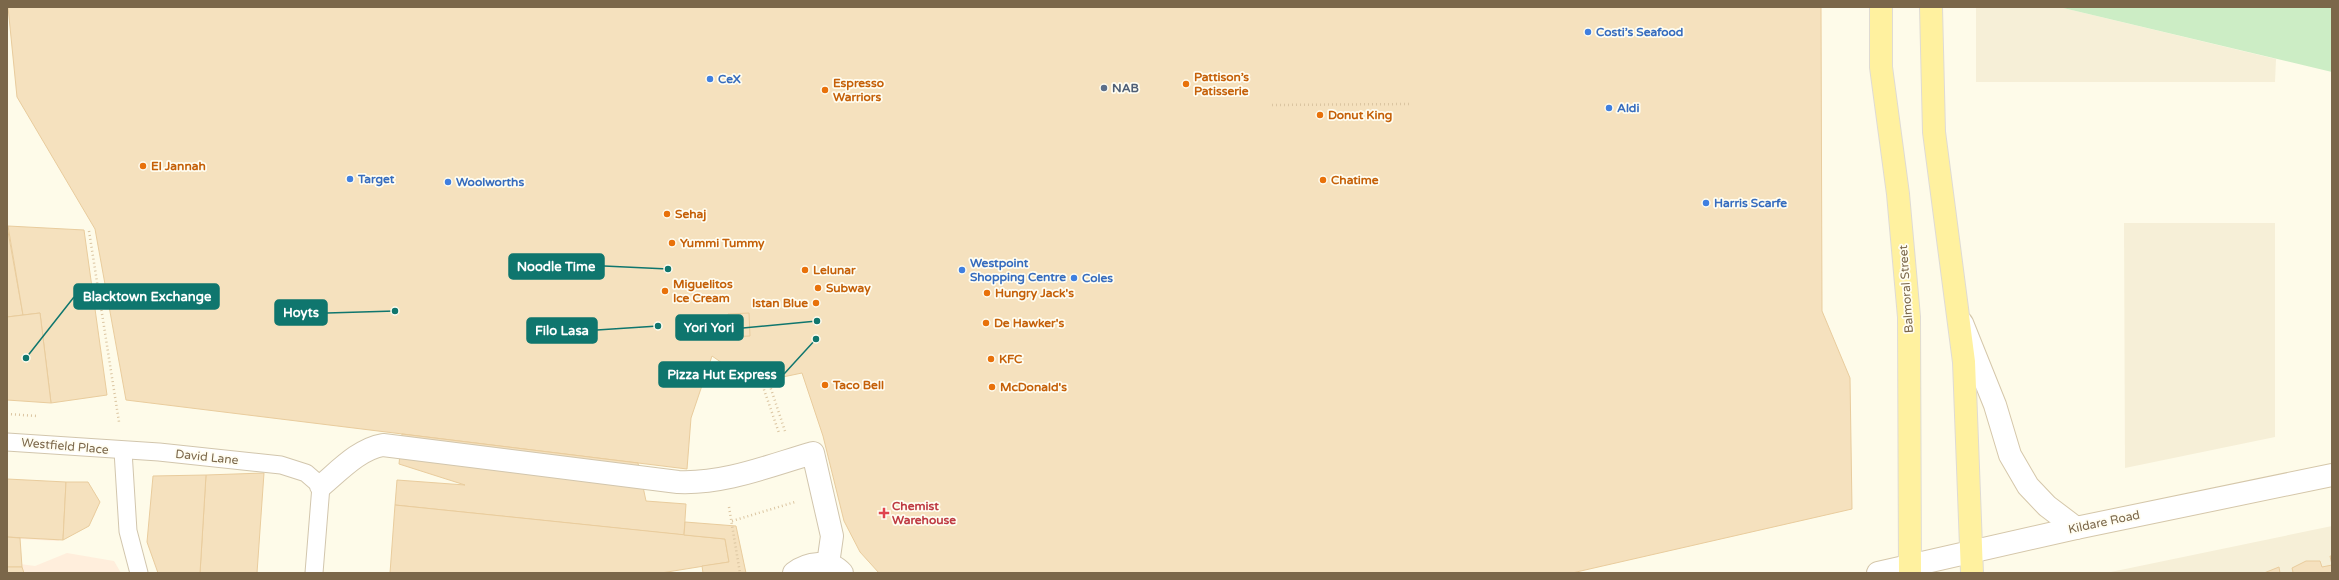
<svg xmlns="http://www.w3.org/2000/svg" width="2339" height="580" font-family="'Varela Round',sans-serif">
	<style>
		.residential { fill: #f6efd7 }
		.commercial { fill: #ffeedc }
		.green { fill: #ccedc5 }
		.building { fill: #f5e1be; stroke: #e9cc9d }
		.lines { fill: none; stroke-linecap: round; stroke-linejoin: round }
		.lane-casing { stroke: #d2c6ad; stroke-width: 19 }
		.street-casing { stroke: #d2c6ad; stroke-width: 24 }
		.secondary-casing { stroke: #d5c7aa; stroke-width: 24 }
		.primary-casing { stroke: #dfdbd4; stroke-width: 24 }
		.path { stroke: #dbc5a1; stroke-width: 2.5; stroke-dasharray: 1 3; stroke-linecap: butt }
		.lane { stroke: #fff; stroke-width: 17 }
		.street { stroke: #fff; stroke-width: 22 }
		.secondary { stroke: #fff; stroke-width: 22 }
		.primary { stroke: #fff19f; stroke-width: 22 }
		.shop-dot { fill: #3f7fe0; stroke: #fffdf1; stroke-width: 1.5 }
		.food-dot { fill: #e8710a; stroke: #fffdf1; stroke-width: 1.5 }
		.service-dot { fill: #5c6f8a; stroke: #fffdf1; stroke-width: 1.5 }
		.health-dot { fill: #e0444e; stroke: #fffdf1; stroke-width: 1.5 }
		.labels { text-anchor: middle; stroke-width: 3.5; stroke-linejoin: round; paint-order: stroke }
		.shop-label { font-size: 12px; font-weight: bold; fill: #366cbe; stroke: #fffdf1; text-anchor: start }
		.food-label { font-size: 12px; font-weight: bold; fill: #c56008; stroke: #fffdf1; text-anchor: start }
		.service-label { font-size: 12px; font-weight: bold; fill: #4e5e75; stroke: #fffdf1; text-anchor: start }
		.street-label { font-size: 12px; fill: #7b674a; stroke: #fffdf1 }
		.health-label { font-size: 12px; font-weight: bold; fill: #be3a42; stroke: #fffdf1; text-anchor: start }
		.leader { fill: none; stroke: #0f766e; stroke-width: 1.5 }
		.callout-dot { fill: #0f766e; stroke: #fffdf1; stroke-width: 1.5 }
		.callout { fill: #0f766e; stroke: #0f766e; stroke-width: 1.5 }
		.callout-label { font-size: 13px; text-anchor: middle; font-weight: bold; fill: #fff }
	</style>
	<rect width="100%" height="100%" fill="#fefbe9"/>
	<g class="residential">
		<path d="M1976 7H2059L2276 59 2275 82H1976Z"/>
		<path d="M2124 223H2275V437L2125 468Z"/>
		<path d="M2332 526V573H2106Z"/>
	</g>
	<path class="commercial" d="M7 481 97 503 95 515 89 523 58 541 19 539 20 564 35 566 67 553 114 561 121 573H7Z"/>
	<path class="green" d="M2059 7H2332V72Z"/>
	<g class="building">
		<path d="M8 7H1821L1822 311 1850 378 1852 509 1572 573H879L860 552 844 521 823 436 802 373 778 378 754 377 728 367 712 356 691 418 687 469 126 400 95 229 17 97Z"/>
		<path d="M7 226 23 315 7 317Z"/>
		<path d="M8 226 84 230 107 395 51 403 40 313 23 315Z"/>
		<path d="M40 313 51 403 7 400V317Z"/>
		<path d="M749 313 750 336 728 337V314Z"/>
		<path d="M402 434 638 463 646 501 686 504 684 535 395 505 397 480 465 485 399 464Z"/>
		<path d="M264 473 257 573H200L206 475Z"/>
		<path d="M206 475 200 573H158L147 542 153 476Z"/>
		<path d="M7 479 66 482 63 540 7 537Z"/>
		<path d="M66 482H88L100 502 89 526 63 540Z"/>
		<path d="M395 505 725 539 729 562 661 573H390Z"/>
		<path d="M685 522 736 526 746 573H703L702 566 729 562 725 539 684 535Z"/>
		<path d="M7 537 20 538 22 567H7Z"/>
		<path d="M2330 556H2332V573H2290L2293 572 2292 568 2306 561H2320L2322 567 2332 565Z"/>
		<path d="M7 567H22L24 573H7Z"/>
		<path d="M2279 567 2280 573H2264Z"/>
	</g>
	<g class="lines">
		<defs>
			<g id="lane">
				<path d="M7 442 159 452 281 465 306 473 321 486 314 573"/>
				<path d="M123 451 128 531 139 573"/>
			</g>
			<g id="street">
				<path d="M321 486C339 471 359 449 383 445L678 482C725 484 768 466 813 453L832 536 828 564"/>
				<path d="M794 573C807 563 830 559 842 573"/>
			</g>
			<g id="secondary">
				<path d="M1962 323 1995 405 2010 455 2028 486 2047 506 2076 528"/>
				<path d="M1878 573 2076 528 2332 475"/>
			</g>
			<g id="primary">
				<path d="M1881 7V67L1898 194 1909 317 1910 573"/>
				<path d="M1931 7 1934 132 1964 362 1972 573"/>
			</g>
		</defs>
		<use href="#lane" class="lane-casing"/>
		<use href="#street" class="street-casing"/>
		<use href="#secondary" class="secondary-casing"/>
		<use href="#primary" class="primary-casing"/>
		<g class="path">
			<path d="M1272 105 1412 104"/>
			<path d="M89 231 119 422"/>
			<path d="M767 377 785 431"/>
			<path d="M760 378 779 433"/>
			<path d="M7 414 37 416"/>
			<path d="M729 507 740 573"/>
			<path d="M732 521 795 502"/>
		</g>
		<use href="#lane" class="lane"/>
		<use href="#street" class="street"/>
		<use href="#secondary" class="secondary"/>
		<use href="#primary" class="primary"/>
	</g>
	<g class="shop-dot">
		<circle cx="1588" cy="32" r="4"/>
		<circle cx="710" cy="79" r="4"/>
		<circle cx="1609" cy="108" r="4"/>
		<circle cx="350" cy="179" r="4"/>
		<circle cx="448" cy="182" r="4"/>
		<circle cx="1706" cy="203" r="4"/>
		<circle cx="962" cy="270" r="4"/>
		<circle cx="1074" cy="278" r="4"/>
	</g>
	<g class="food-dot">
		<circle cx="1186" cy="84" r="4"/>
		<circle cx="825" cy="90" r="4"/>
		<circle cx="1320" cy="115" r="4"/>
		<circle cx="143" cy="166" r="4"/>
		<circle cx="1323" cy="180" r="4"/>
		<circle cx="667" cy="214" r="4"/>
		<circle cx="672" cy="243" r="4"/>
		<circle cx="805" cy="270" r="4"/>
		<circle cx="818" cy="288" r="4"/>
		<circle cx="665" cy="291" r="4"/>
		<circle cx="987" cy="293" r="4"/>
		<circle cx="816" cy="303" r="4"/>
		<circle cx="986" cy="323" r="4"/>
		<circle cx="991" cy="359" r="4"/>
		<circle cx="825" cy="385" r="4"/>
		<circle cx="992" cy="387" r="4"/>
	</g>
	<circle class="service-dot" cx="1104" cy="88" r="4"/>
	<path class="health-dot" d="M882 507h4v4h4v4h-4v4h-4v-4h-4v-4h4z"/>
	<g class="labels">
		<g class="shop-label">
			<text x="1596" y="36">Costi’s Seafood</text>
			<text x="718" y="83">CeX</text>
			<text x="1617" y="112">Aldi</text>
			<text x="358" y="183">Target</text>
			<text x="456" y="186">Woolworths</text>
			<text x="1714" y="207">Harris Scarfe</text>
			<text x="970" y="267">Westpoint<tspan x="970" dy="14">Shopping Centre</tspan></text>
			<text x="1082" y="282">Coles</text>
		</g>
		<g class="food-label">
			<text x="1194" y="81">Pattison’s<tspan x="1194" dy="14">Patisserie</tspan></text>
			<text x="833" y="87">Espresso<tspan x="833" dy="14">Warriors</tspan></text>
			<text x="1328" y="119">Donut King</text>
			<text x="151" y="170">El Jannah</text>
			<text x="1331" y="184">Chatime</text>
			<text x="675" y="218">Sehaj</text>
			<text x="680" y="247">Yummi Tummy</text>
			<text x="813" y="274">Lelunar</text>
			<text x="673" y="288">Miguelitos<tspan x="673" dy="14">Ice Cream</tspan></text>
			<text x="826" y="292">Subway</text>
			<text x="995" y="297">Hungry Jack's</text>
			<text x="808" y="307" text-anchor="end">Istan Blue</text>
			<text x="994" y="327">De Hawker's</text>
			<text x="999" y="363">KFC</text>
			<text x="833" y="389">Taco Bell</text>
			<text x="1000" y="391">McDonald's</text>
		</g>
		<g class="service-label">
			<text x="1112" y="92">NAB</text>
		</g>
		<g class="street-label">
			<text transform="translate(1906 289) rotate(-94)" y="4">Balmoral Street</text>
			<text transform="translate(65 446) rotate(5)" y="4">Westfield Place</text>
			<text transform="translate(207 457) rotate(6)" y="4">David Lane</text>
			<text transform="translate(2104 522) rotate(-12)" y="4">Kildare Road</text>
		</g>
		<g class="health-label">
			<text x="892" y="510">Chemist<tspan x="892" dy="14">Warehouse</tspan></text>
		</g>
	</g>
	<path class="leader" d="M668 269L604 266M26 358L74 297M395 311L327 313M817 321L743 328M658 326L597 330M816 339L784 374"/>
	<g class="callout-dot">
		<circle cx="668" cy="269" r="4"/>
		<circle cx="26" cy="358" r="4"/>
		<circle cx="395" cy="311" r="4"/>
		<circle cx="817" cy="321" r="4"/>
		<circle cx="658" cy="326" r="4"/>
		<circle cx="816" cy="339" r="4"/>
	</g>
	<g class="callout">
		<rect x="509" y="254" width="95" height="25" rx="4"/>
		<rect x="74" y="284" width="145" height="25" rx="4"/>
		<rect x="275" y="300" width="52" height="25" rx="4"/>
		<rect x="676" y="315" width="67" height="25" rx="4"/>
		<rect x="527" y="318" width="70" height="25" rx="4"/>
		<rect x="659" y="362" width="125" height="25" rx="4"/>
	</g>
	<g class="callout-label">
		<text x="556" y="271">Noodle Time</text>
		<text x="147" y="301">Blacktown Exchange</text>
		<text x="301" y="317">Hoyts</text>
		<text x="709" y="332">Yori Yori</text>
		<text x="562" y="335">Filo Lasa</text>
		<text x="722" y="379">Pizza Hut Express</text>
	</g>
	<rect width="2339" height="580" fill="none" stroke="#7b674a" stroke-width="16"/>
</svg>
